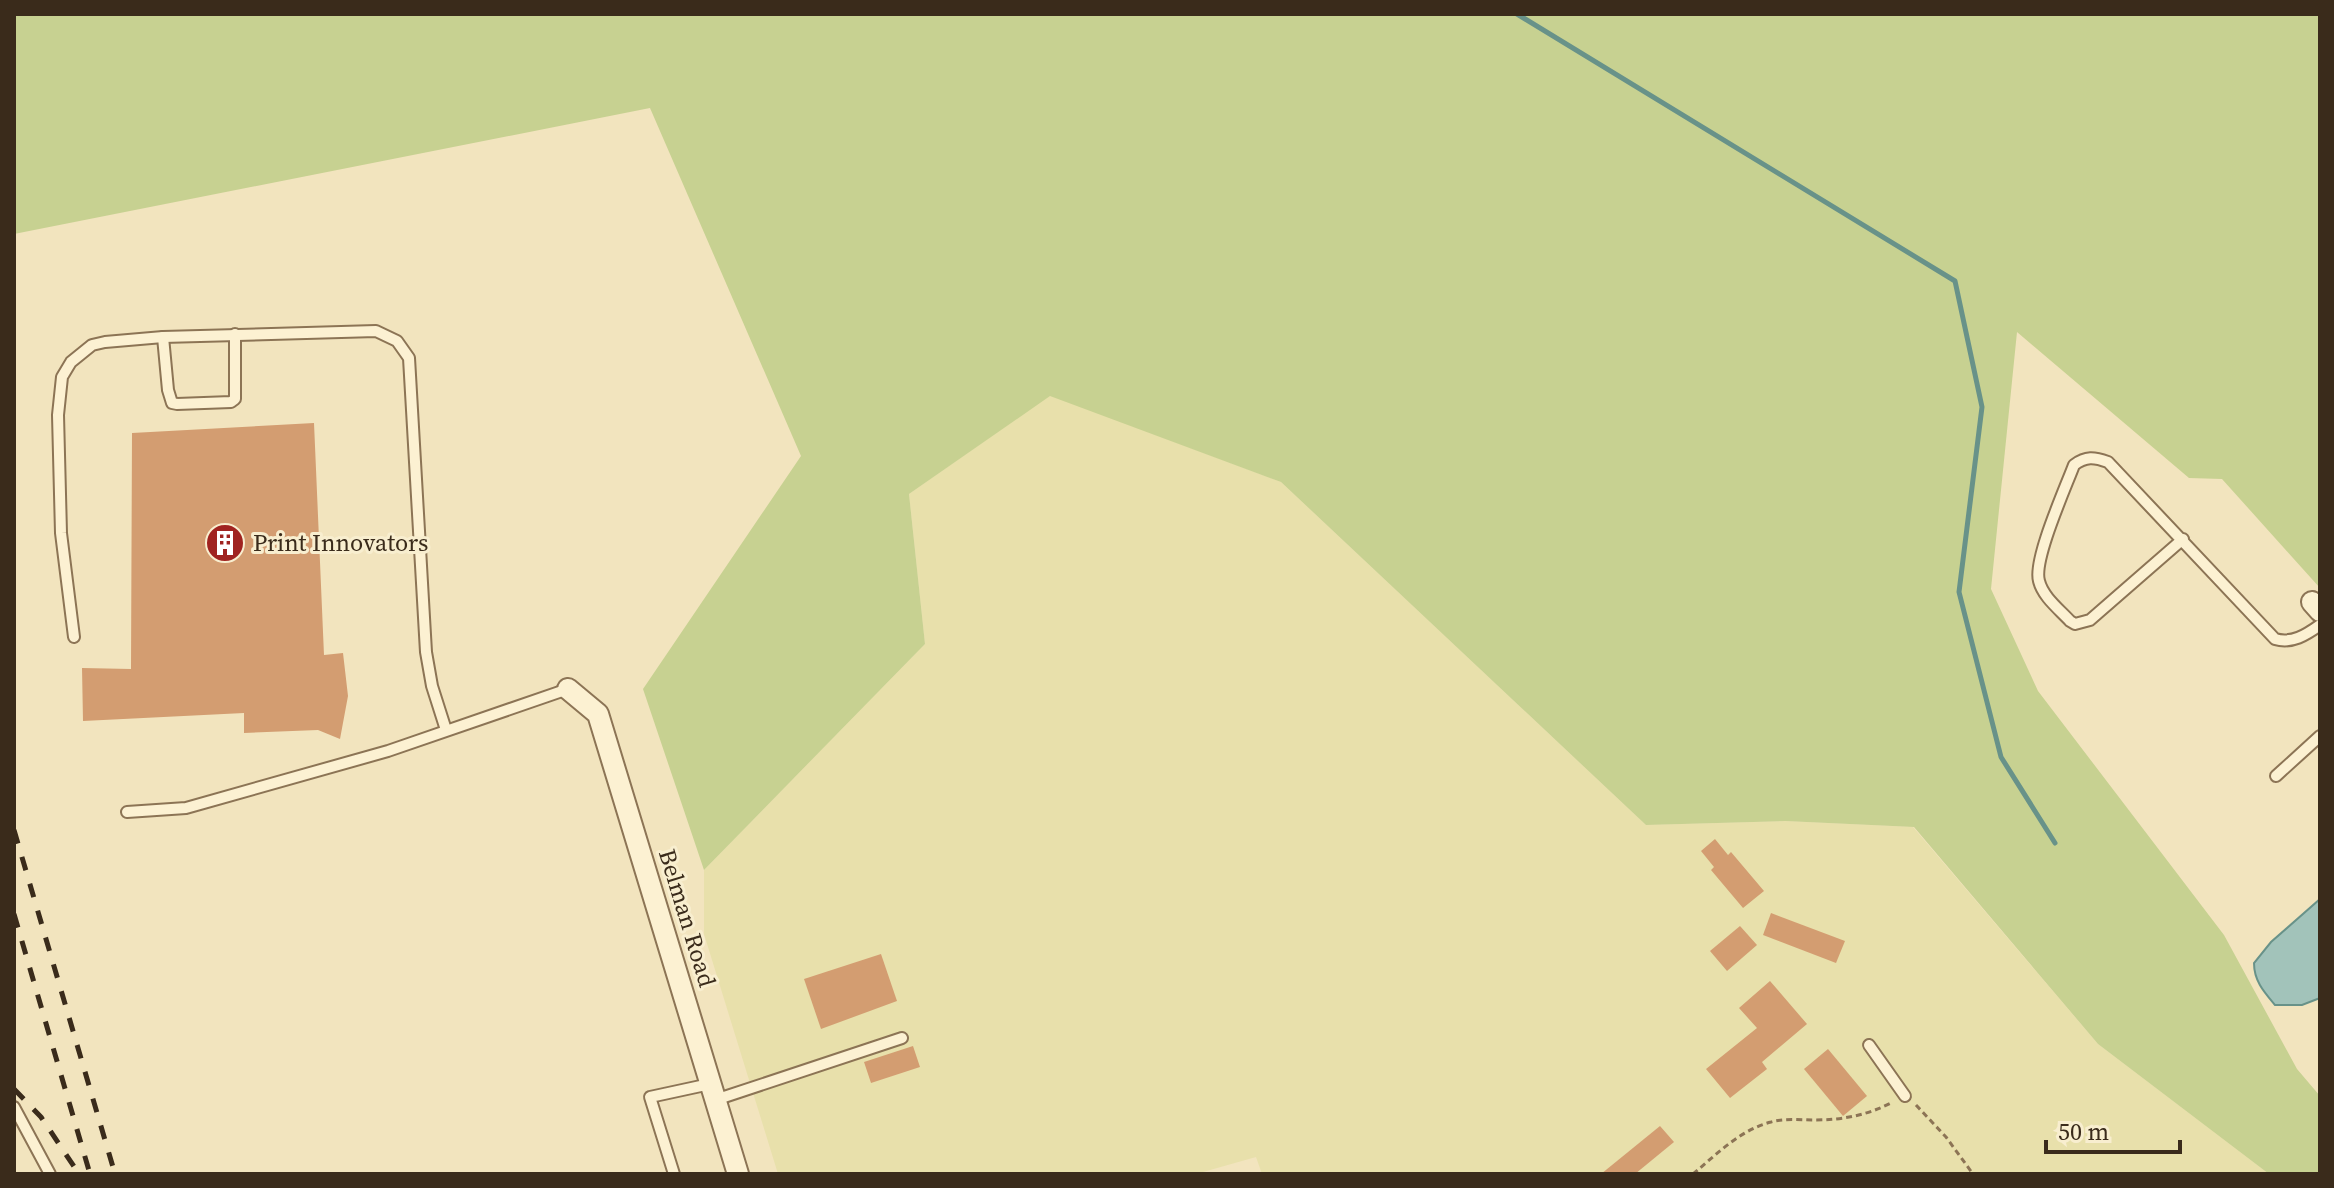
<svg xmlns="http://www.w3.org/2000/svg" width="2334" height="1188" font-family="'Source Serif 4',serif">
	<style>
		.farmland { fill: #e8e0ab }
		.green { fill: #c7d191 }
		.water { fill: #a2c3ba; stroke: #689289; stroke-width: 2 }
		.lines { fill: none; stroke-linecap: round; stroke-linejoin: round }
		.stream { stroke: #689289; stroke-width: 5 }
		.building { fill: #d39d71 }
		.service-casing { stroke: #8c7455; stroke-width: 14 }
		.minor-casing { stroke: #8c7455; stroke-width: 24 }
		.path { stroke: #8c7455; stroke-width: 3; stroke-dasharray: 6 4; stroke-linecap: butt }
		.service { stroke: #fcf1d2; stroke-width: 10 }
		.minor { stroke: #fcf1d2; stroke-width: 20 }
		.rail { stroke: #3a2b1b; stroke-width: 5; stroke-dasharray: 14 14; stroke-linecap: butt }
		.labels { text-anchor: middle; stroke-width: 6; stroke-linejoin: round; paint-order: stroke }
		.poi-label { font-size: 24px; fill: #3a2b1b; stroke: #f8eecf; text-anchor: start }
		.street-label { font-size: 24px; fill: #3a2b1b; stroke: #f8eecf }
	</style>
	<rect width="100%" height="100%" fill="#f2e4be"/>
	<path class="farmland" d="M1050 395 1281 482 1646 825 1785 821 1913 827 2098 1044 2269 1174H1262L1256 1157 1196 1174H778L704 934V870L925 644 909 494Z"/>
	<path class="green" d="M14 14H2320V588L2222 479 2189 478 2017 332 1991 589 2038 691 2224 935 2297 1069 2320 1096V1174H2269L2098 1044 1914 827 1785 821 1646 825 1281 482 1050 396 909 494 925 644 704 870 643 689 801 456 650 108 14 234Z"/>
	<path class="water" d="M2320 899V998L2302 1005H2275C2264 992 2254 981 2254 963L2271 942Z"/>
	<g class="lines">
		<path class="stream" d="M1517 14 1955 281 1982 407 1959 592 2001 757 2055 843"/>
	</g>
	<g class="building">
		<path d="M314 423 324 655 343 653 348 696 340 739 318 730 244 733V713L83 721 82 668 131 669 132 433Z"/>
		<path d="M1715 839 1728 855 1731 852 1764 891 1743 908 1711 870 1714 867 1701 851Z"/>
		<path d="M1771 913 1845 941 1836 963 1763 935Z"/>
		<path d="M1740 926 1757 945 1727 971 1710 951Z"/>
		<path d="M881 954 897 1001 821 1029 804 979Z"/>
		<path d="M1770 981 1807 1024 1762 1062 1767 1069 1730 1098 1706 1069 1757 1028 1739 1008Z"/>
		<path d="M913 1046 920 1067 871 1083 864 1062Z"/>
		<path d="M1828 1049 1867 1096 1843 1116 1804 1069Z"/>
		<path d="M1660 1126 1674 1142 1635 1174H1601Z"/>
	</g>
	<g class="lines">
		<defs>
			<g id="service">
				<path d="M163 337 168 390 172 403 177 404 231 402 235 399V334"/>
				<path d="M2183 539 2090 620 2075 624 2070 621C2059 609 2043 597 2039 581 2033 560 2065 489 2074 465 2086 456 2094 457 2108 462L2275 639C2292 644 2306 635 2320 625"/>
				<path d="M74 637 61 533 58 415 62 377 71 362 92 345 105 342 163 337 376 331 397 341 409 358 426 652 432 686 446 730"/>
				<path d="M2276 776 2320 736"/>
				<path d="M127 812 186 808 388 751 568 689"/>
				<path d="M1869 1045 1905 1096"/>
				<path d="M715 1100 902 1038"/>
				<path d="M14 1107 50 1174"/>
				<path d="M674 1174 650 1097 710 1084"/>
			</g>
			<g id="minor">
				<path d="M2312 602 2320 611"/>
				<path d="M568 689 598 714 738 1174"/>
			</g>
		</defs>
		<use href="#service" class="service-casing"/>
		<use href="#minor" class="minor-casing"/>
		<g class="path">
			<path d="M1916 1105 1946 1137 1973 1174"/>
			<path d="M1693 1174C1717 1154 1740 1130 1771 1122 1785 1118 1800 1120 1814 1120 1843 1120 1868 1115 1893 1102"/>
		</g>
		<use href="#service" class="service"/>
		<use href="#minor" class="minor"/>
		<g class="rail">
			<path d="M14 830 115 1174"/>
			<path d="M14 914 90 1174"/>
			<path d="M14 1089 41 1117 79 1174"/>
		</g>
	</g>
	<defs>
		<symbol id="building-disc" viewBox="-11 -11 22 22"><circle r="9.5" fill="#a02320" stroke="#f8eecf"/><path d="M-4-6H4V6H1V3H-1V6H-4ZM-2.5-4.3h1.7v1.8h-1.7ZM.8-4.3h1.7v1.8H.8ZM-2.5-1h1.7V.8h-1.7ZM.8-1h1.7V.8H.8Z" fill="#fff"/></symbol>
	</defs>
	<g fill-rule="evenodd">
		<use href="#building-disc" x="203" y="521" width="44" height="44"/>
	</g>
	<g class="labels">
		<g class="poi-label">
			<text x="253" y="551">Print Innovators</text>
		</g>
		<g class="street-label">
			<text transform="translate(687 918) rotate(73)" y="8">Belman Road</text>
		</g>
	</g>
	<rect width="2334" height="1188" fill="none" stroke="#3a2b1b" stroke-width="32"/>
	<path d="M2046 1140v12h134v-12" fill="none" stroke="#3a2b1b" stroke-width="4"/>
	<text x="2058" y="1140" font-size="24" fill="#3a2b1b" stroke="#f8eecf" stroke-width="6" paint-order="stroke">50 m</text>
</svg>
